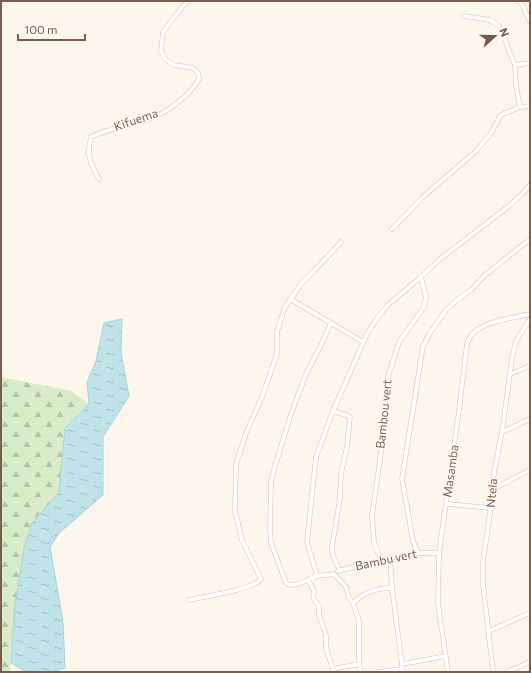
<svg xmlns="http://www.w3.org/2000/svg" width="531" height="673" font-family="Commissioner,sans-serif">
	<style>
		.forest { fill: url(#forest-firs) }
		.water { fill: url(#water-ripples); stroke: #a5d3da }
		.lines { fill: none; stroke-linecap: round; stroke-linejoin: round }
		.street-casing { stroke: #d1beb0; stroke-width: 5 }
		.street { stroke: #fff; stroke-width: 4 }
		.labels { text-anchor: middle; stroke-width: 3; stroke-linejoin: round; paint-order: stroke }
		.street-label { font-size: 12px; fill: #7a5c4d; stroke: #fffaf3 }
	</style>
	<defs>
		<pattern id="forest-firs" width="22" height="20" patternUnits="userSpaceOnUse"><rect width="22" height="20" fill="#d8ecc9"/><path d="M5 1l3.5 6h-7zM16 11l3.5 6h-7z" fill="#b4c2a5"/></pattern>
		<pattern id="water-ripples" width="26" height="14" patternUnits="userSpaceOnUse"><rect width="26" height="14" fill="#bfe3e8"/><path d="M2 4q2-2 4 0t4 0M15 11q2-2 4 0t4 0" fill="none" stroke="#a0bbbe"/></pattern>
	</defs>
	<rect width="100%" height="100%" fill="#fdf6ec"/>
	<path class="forest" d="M1 377 71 391 89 404 65 428 59 492 32 523 24 548 15 604 10 672H1Z"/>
	<path class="water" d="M122 319 121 353 129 396 103 437V495L59 533 50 547 63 622 65 668 51 672H27L11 663 15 604 24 548 32 523 59 492 65 428 89 404 87 382 96 361 104 323Z"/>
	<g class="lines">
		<defs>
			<g id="street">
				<path d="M519 1 523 6 530 22"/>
				<path d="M464 16 490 20 499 26 515 65 516 85 520 107"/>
				<path d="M515 65 530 63"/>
				<path d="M99 179C90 162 86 157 91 137 109 128 130 125 149 119 167 113 190 95 199 79L198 73 193 68 174 65 165 59 161 51 163 32 183 6 189 1"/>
				<path d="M392 229 424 196 475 152 491 133 501 115 520 107 530 106"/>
				<path d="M290 299 331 323"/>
				<path d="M510 374 530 366"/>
				<path d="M333 411 349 416 350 417 347 447 341 473 340 498 332 547 333 555 340 571"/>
				<path d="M502 432 530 419"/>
				<path d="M493 489 530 470"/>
				<path d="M447 504 491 508"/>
				<path d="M418 553 413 541 402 479 423 346 430 333 446 310 457 300 471 290 484 276 530 239"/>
				<path d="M390 558 392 588 403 672"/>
				<path d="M381 561 374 542 372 516 381 452 387 380 399 342 424 307 426 297 421 277"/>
				<path d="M338 571 390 558 418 553H439"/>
				<path d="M317 576 307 542 316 457 333 411 367 334 378 317 389 304 421 277 440 259 509 206 522 194 530 185"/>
				<path d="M308 580 314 591 313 598 319 606V615L326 635V648L334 672"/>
				<path d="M189 600C203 597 255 589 261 579L242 540 235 511 236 465 246 433 262 397 277 354V332L285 307 301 284 315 270 341 242"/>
				<path d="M353 603C364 592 377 588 392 588"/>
				<path d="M489 631 530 613"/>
				<path d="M359 664 361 672"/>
				<path d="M402 664 446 656"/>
				<path d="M333 669 359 664V620L353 603 349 598 346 587 334 574C329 575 323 575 317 576 308 579 294 589 286 583L271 543 270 530 271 482 275 466 291 414 306 374 322 343 331 323 363 342"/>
				<path d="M378 672 402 669"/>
				<path d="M448 672 438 604 439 553 459 410 467 344C473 321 510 319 530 314"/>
				<path d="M493 672 483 584V561L490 513 494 473 502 432 512 358 516 341 530 319"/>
				<path d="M507 672 530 662"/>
			</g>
		</defs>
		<use href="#street" class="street-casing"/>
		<use href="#street" class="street"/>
	</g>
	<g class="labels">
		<g class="street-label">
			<text transform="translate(136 120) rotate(-19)" y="4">Kifuema</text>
			<text transform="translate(384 414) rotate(-84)" y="4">Bambou vert</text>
			<text transform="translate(451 471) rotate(-82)" y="4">Masamba</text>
			<text transform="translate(492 493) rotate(-85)" y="4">Ntela</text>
			<text transform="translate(386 560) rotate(-12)" y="4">Bambu vert</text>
		</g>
	</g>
	<rect width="531" height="673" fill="none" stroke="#7a5c4d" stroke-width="4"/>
	<g transform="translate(495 36) rotate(69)" stroke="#fffaf3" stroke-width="3" paint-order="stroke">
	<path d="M0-3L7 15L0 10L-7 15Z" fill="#7a5c4d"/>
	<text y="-6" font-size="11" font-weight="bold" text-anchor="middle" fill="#7a5c4d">N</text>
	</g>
	<path d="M18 34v6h67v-6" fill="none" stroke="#7a5c4d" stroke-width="2"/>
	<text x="24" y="34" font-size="12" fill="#7a5c4d" stroke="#fffaf3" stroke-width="3" paint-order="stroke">100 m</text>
</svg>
